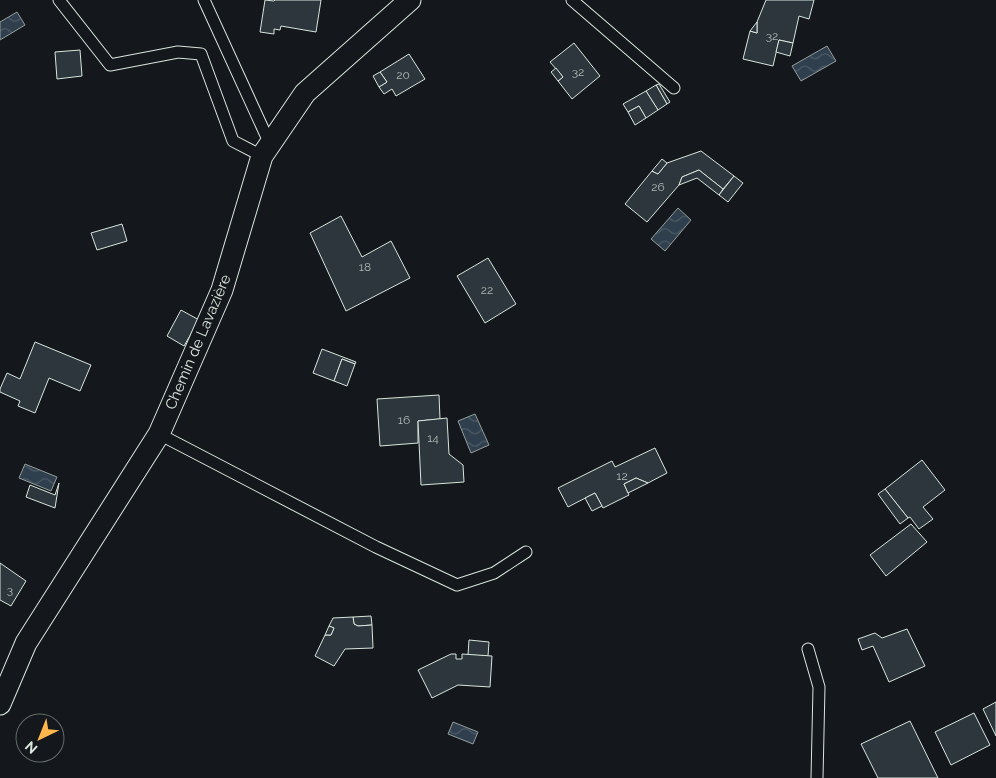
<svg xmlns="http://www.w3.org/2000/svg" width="996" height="778" font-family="Raleway,sans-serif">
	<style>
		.water { fill: url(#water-waves); stroke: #939e99 }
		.building { fill: #2c363c; stroke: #d8e6dc }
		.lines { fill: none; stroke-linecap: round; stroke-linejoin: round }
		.service-casing { stroke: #d8e6dc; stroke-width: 13 }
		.minor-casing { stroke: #d8e6dc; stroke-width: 23 }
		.service { stroke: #14181c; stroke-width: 11 }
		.minor { stroke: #14181c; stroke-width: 21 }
		.labels { text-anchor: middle; stroke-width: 4; stroke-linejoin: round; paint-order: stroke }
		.number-label { font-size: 12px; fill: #adbab4 }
		.street-label { font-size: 15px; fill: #d8e6dc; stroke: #14181c }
	</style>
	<defs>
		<pattern id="water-waves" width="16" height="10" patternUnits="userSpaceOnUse" patternTransform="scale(1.25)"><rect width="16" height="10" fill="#2f3f4d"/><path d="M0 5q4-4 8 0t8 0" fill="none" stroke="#4c5b66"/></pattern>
	</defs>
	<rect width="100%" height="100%" fill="#14181c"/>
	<g class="water">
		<path d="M17 12 25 25 0 40V22Z"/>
		<path d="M827 46 836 61 801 81 792 66Z"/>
		<path d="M678 208 691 220 665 251 651 239Z"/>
		<path d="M475 414 489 445 471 453 458 421Z"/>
		<path d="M25 464 57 477 51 491 19 478Z"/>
		<path d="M453 722 478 732 473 744 448 734Z"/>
	</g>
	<g class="building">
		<path d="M265 0 274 1 275 0H321L316 32 281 26 280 30 274 29V34L260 32Z"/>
		<path d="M766 0H814L809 19 799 16 793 43 779 40 773 66 743 59 750 31 757 33V22Z"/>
		<path d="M757 22V33L750 31Z"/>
		<path d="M779 40 793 43 790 56 776 52Z"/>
		<path d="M574 43 600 76 572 99 558 81 563 77 550 62Z"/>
		<path d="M80 50 82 76 57 79 55 52Z"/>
		<path d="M409 54 425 79 396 96 392 89 384 94 379 87 387 82 380 72Z"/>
		<path d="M556 68 563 77 558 81 551 72Z"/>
		<path d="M380 72 387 82 379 87 373 76Z"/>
		<path d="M659 84 670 102 667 104 656 85Z"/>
		<path d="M656 85 667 104 658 110 646 91Z"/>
		<path d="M646 91 658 110 646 118 639 106 628 112 623 104Z"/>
		<path d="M639 106 646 118 635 125 628 112Z"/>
		<path d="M701 151 734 176 723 189 699 170 682 177 679 185 647 222 625 204 652 171 658 174 667 163Z"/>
		<path d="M662 159 667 163 658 174 652 171Z"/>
		<path d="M699 170 723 189 719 195 697 178 679 185 682 177Z"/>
		<path d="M734 176 743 183 728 202 719 195Z"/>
		<path d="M341 216 362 257 391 241 410 278 346 311 310 233Z"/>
		<path d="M122 224 127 241 97 250 91 233Z"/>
		<path d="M488 258 516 304 485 323 457 276Z"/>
		<path d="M181 310 199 320 184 346 167 336Z"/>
		<path d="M35 342 91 365 80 391 49 378 35 413 18 406 20 401 0 392V389L7 373 20 379Z"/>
		<path d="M322 349 356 362 355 364 342 359 334 381 313 373Z"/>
		<path d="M342 359 355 364 347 386 334 381Z"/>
		<path d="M439 395 440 419 418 421V443L380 446 377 399Z"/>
		<path d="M447 418 449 454 463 465 464 482 421 485 418 421Z"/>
		<path d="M655 448 667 473 648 483 636 478 624 484 629 495 603 508 595 493 568 507 558 488 612 461 615 467Z"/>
		<path d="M922 460 945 490 923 507 933 519 919 529 910 517 908 518 885 489Z"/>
		<path d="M636 478 648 483 628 493 624 484Z"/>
		<path d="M59 483 55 508 26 497 30 485 55 495Z"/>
		<path d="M885 489 908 518 900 524 878 494Z"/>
		<path d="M595 493 602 506 592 511 585 498Z"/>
		<path d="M911 524 927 542 886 576 870 555Z"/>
		<path d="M0 563 26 581 11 606 0 600Z"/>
		<path d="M371 616 372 625 358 626 354 624 353 617Z"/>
		<path d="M353 617 354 624 358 626 372 625 373 648 345 649 334 666 315 656 325 635H331L334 628 329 626 333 618Z"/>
		<path d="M329 626 334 628 331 635H325Z"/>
		<path d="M907 629 925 666 889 682 873 646 862 650 858 639 875 633 882 638Z"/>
		<path d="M469 640 489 642 488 656 468 655Z"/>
		<path d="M451 654H456V659H462V654L492 656 490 687 458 685 432 698 418 670Z"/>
		<path d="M996 702V736L983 709Z"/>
		<path d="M974 713 990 745 951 765 935 732Z"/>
		<path d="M910 721 938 778H878L861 744Z"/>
	</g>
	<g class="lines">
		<defs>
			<g id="service">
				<path d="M59 0 110 65 178 52 201 54 233 141 262 156"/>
				<path d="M204 0 270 144"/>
				<path d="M572 0 674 88"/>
				<path d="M159 434 376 547 457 585 494 573 526 552"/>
				<path d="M808 649 819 687 817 778"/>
			</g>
			<path id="minor" d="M0 704 26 643 159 434 222 290 262 156 305 93 410 0"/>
		</defs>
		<use href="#service" class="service-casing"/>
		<use href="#minor" class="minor-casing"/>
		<use href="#service" class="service"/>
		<use href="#minor" class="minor"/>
	</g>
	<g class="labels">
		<g class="number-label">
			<text x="772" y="40">32</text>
			<text x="578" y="76">32</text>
			<text x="403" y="79">20</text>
			<text x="658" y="191">26</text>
			<text x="365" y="271">18</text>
			<text x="487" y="294">22</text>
			<text x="404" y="424">16</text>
			<text x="433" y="442">14</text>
			<text x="622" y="480">12</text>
			<text x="10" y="594">3</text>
		</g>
		<g class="street-label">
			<text transform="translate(198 342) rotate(-67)" y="5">Chemin de Lavazière</text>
		</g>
	</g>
	<g transform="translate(40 738) rotate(223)"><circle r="24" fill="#14181c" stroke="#626a69"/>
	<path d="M0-4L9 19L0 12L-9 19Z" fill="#ffb74d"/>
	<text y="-8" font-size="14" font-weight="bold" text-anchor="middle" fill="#d8e6dc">N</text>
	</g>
</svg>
